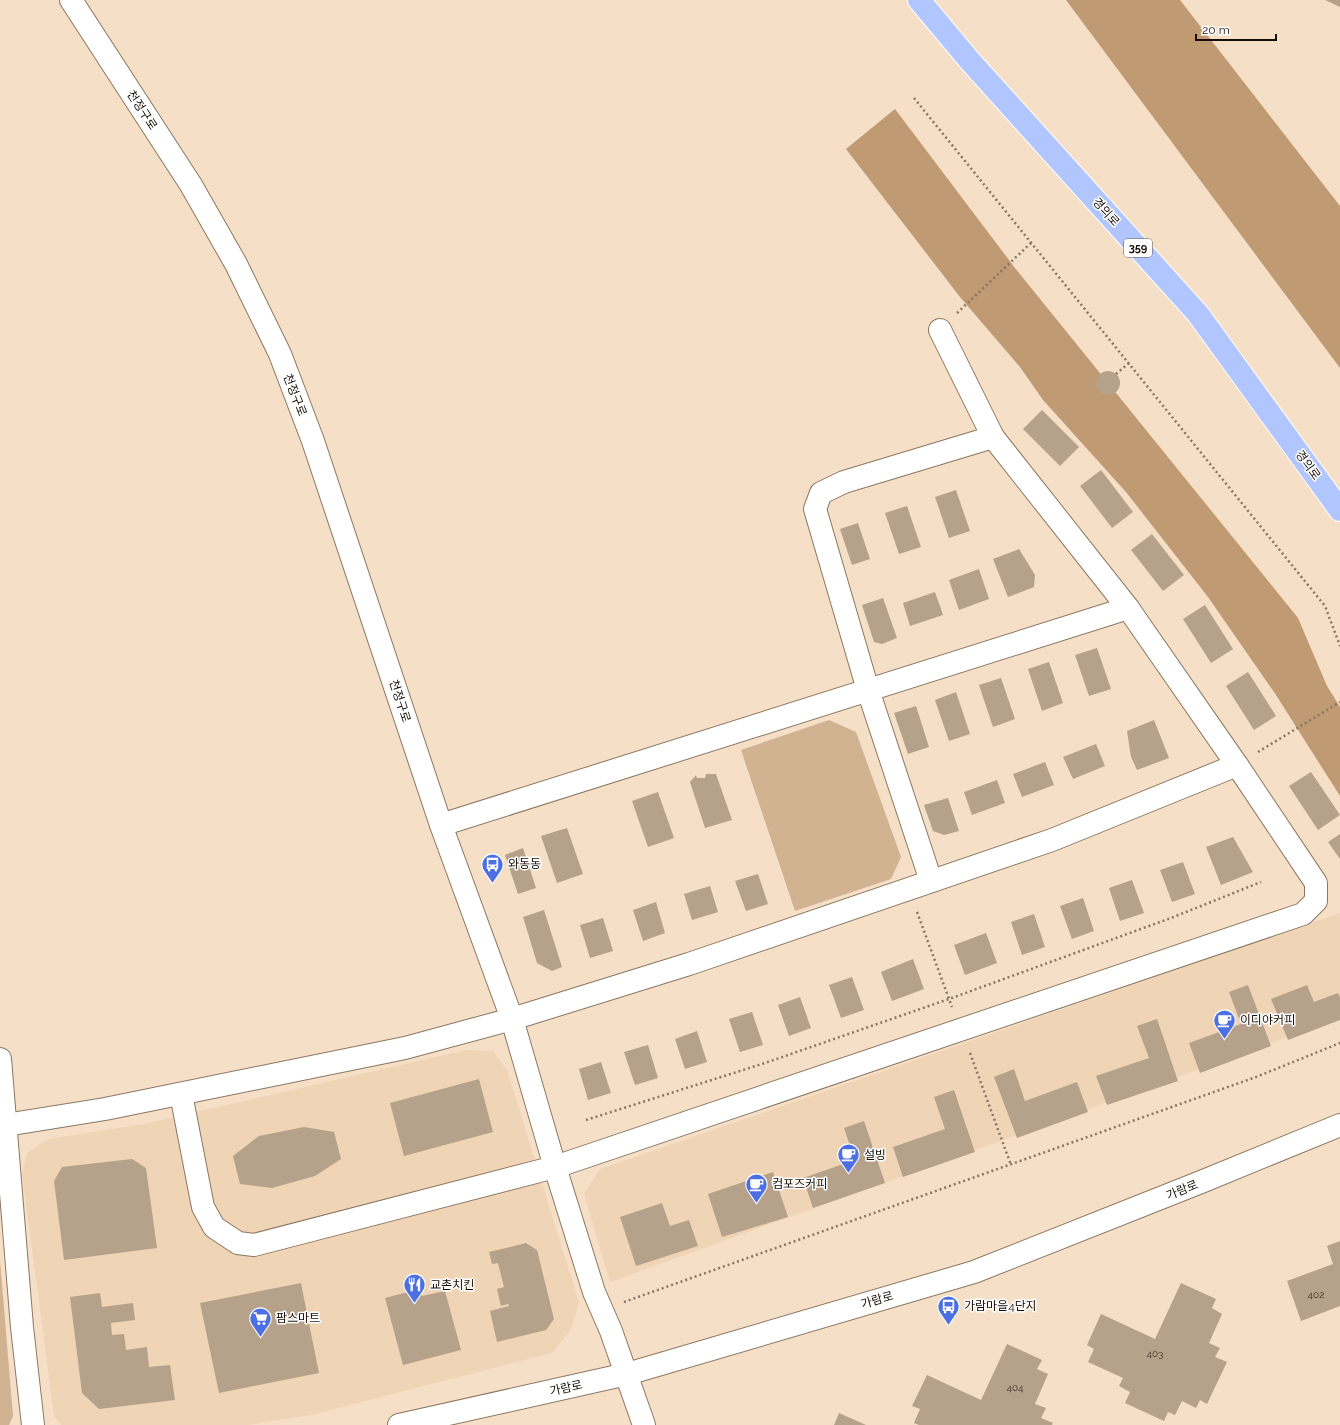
<svg xmlns="http://www.w3.org/2000/svg" width="1340" height="1425" font-family="Raleway,'Noto Sans KR',sans-serif">
	<style>
		.built { fill: #f0d4b6 }
		.green { fill: #d1b291 }
		.forest { fill: #bf9a72 }
		.building { fill: #b6a18a }
		.lines { fill: none; stroke-linecap: round; stroke-linejoin: round }
		.minor-casing { stroke: #8b7761; stroke-width: 24 }
		.major-casing { stroke: #fff; stroke-width: 24 }
		.path { stroke: #857666; stroke-width: 2.5; stroke-dasharray: 2 3; stroke-linecap: butt }
		.minor { stroke: #fff; stroke-width: 22 }
		.major { stroke: #b1c6ff; stroke-width: 22 }
		.labels { text-anchor: middle; stroke-width: 3; stroke-linejoin: round; paint-order: stroke }
		.number-label { font-size: 10px; fill: #3e3327 }
		.shield { fill: #fff; stroke: #5c5651; stroke-width: 1 }
		.shield-label { font-size: 11px; font-weight: bold; fill: #160e06 }
		.street-label { font-size: 12px; fill: #160e06; stroke: #fff }
		.poi-label { font-size: 12px; fill: #160e06; stroke: #fff; text-anchor: start }
	</style>
	<rect width="100%" height="100%" fill="#f6dfc7"/>
	<g class="built">
		<path d="M1340 913V1018L610 1282 584 1194 600 1169Z"/>
		<path d="M466 1050 493 1051 507 1070 579 1303 570 1331 552 1353 311 1415 248 1425H61L54 1416 22 1174 27 1153 48 1139 144 1124Z"/>
	</g>
	<g class="green">
		<path d="M829 720 856 732 901 857 891 879 795 911 741 750Z"/>
		<path d="M0 1260 13 1416 9 1425H0Z"/>
	</g>
	<g class="forest">
		<path d="M1066 0H1180L1340 206V368Z"/>
		<path d="M895 109 1015 268 1298 618 1327 686 1340 707V796L1276 695 1208 597 1126 492 1043 400 1020 367 960 297 846 149Z"/>
	</g>
	<g class="building">
		<path d="M1325 0H1340V7Z"/>
		<circle cx="1108" cy="383" r="12"/>
		<path d="M1042 410 1079 447 1060 466 1023 429Z"/>
		<path d="M1101 470 1133 512 1112 528 1080 486Z"/>
		<path d="M956 490 970 531 949 538 935 497Z"/>
		<path d="M907 506 921 547 899 554 885 513Z"/>
		<path d="M858 523 870 559 852 565 840 529Z"/>
		<path d="M1152 534 1184 575 1163 591 1131 550Z"/>
		<path d="M1019 549 1035 575 1034 587 1008 597 993 559Z"/>
		<path d="M979 569 989 599 959 610 949 580Z"/>
		<path d="M935 592 943 615 910 626 903 603Z"/>
		<path d="M883 598 897 638 882 644 874 642 862 605Z"/>
		<path d="M1205 605 1233 649 1211 663 1183 619Z"/>
		<path d="M1097 648 1111 689 1089 696 1075 655Z"/>
		<path d="M1049 662 1063 703 1042 711 1028 669Z"/>
		<path d="M1248 672 1276 716 1254 730 1226 686Z"/>
		<path d="M1001 678 1015 719 993 727 979 685Z"/>
		<path d="M956 692 970 734 949 741 935 700Z"/>
		<path d="M916 706 929 747 908 754 894 713Z"/>
		<path d="M1154 720 1169 758 1137 770 1131 757 1127 731Z"/>
		<path d="M1096 744 1105 766 1073 779 1063 757Z"/>
		<path d="M1045 762 1054 785 1022 797 1013 774Z"/>
		<path d="M1311 772 1340 815 1318 830 1289 786Z"/>
		<path d="M706 774H716L732 820 705 828 690 782 696 775 697 778H705Z"/>
		<path d="M997 780 1005 803 972 815 964 792Z"/>
		<path d="M658 792 674 838 648 847 632 801Z"/>
		<path d="M948 798 959 831 944 835 933 831 924 805Z"/>
		<path d="M567 828 583 874 557 883 541 836Z"/>
		<path d="M1340 834V859L1328 842Z"/>
		<path d="M1233 837 1253 872 1221 885 1206 847Z"/>
		<path d="M523 848 536 888 518 894 505 855Z"/>
		<path d="M1183 862 1195 894 1172 902 1160 870Z"/>
		<path d="M758 874 768 904 746 911 735 881Z"/>
		<path d="M1132 880 1144 913 1120 921 1109 888Z"/>
		<path d="M710 886 718 912 692 920 684 894Z"/>
		<path d="M1083 898 1094 931 1072 939 1060 906Z"/>
		<path d="M656 902 665 933 643 941 633 910Z"/>
		<path d="M544 910 562 967 552 971 537 963 523 917Z"/>
		<path d="M1034 914 1045 947 1022 955 1011 922Z"/>
		<path d="M603 918 613 951 590 958 580 925Z"/>
		<path d="M986 933 997 963 965 975 954 945Z"/>
		<path d="M913 959 924 989 892 1001 881 972Z"/>
		<path d="M852 977 864 1010 841 1018 829 985Z"/>
		<path d="M1248 985 1271 1046 1200 1073 1189 1043 1241 1024 1229 992Z"/>
		<path d="M1307 985 1314 1002 1338 993 1340 997V1020L1288 1040 1271 999Z"/>
		<path d="M800 997 811 1028 789 1036 778 1005Z"/>
		<path d="M752 1012 763 1045 740 1052 729 1019Z"/>
		<path d="M1157 1019 1178 1081 1107 1105 1096 1076 1149 1058 1137 1026Z"/>
		<path d="M697 1031 707 1062 685 1069 675 1039Z"/>
		<path d="M648 1045 658 1078 635 1085 624 1052Z"/>
		<path d="M601 1062 611 1093 588 1100 579 1069Z"/>
		<path d="M1014 1069 1025 1101 1077 1082 1088 1112 1017 1138 994 1077Z"/>
		<path d="M479 1079 493 1132 404 1156 390 1103Z"/>
		<path d="M954 1090 975 1152 903 1177 893 1147 945 1129 934 1097Z"/>
		<path d="M864 1121 885 1183 813 1208 803 1178 855 1160 844 1128Z"/>
		<path d="M304 1127 334 1132 341 1159 315 1176 272 1188 240 1184 233 1156 259 1136Z"/>
		<path d="M132 1159 146 1168 157 1248 64 1260 54 1181 62 1167Z"/>
		<path d="M773 1172 788 1217 722 1237 708 1194Z"/>
		<path d="M662 1203 670 1226 689 1220 698 1246 636 1266 620 1217Z"/>
		<path d="M1340 1241V1306L1301 1321 1287 1281 1333 1264 1327 1246Z"/>
		<path d="M526 1243 537 1250 554 1319 546 1330 497 1342 490 1311 509 1306 508 1304 501 1306 497 1289 504 1287 498 1263 492 1264 489 1252Z"/>
		<path d="M301 1283 319 1373 219 1393 200 1303Z"/>
		<path d="M1181 1283 1216 1299 1212 1308 1222 1314 1209 1343 1220 1348 1215 1357 1227 1362 1207 1404 1200 1400 1196 1408 1182 1401 1175 1415 1168 1412 1164 1421 1125 1403 1130 1392 1119 1386 1123 1378 1088 1362 1094 1349 1087 1345 1101 1314 1155 1339Z"/>
		<path d="M420 1289 422 1296 445 1291 461 1350 403 1365 385 1298Z"/>
		<path d="M100 1293 102 1307 133 1303 135 1320 111 1323 112 1335 124 1334 126 1350 147 1347 149 1367 170 1365 175 1400 99 1409 82 1393 70 1297Z"/>
		<path d="M1007 1344 1042 1360 1037 1369 1048 1374 1035 1404 1046 1408 1041 1418 1053 1423 1052 1425H919L914 1423 920 1409 912 1406 927 1375 981 1400Z"/>
		<path d="M839 1413 866 1425H834Z"/>
	</g>
	<g class="lines">
		<defs>
			<g id="minor">
				<path d="M71 0 191 185 236 264 280 354 313 441 441 825 512 1019 555 1167 594 1292 611 1331 644 1425"/>
				<path d="M441 825 1128 608"/>
				<path d="M931 881 868 690 815 509 821 493 844 482 993 437"/>
				<path d="M0 1059 22 1327 33 1425"/>
				<path d="M181 1094 203 1207 214 1227 238 1243 254 1245 555 1167 1303 914 1316 901V883L1237 765 1128 608 993 437 940 330"/>
				<path d="M0 1126 105 1109 405 1048 512 1019 689 964 1052 840 1237 765"/>
				<path d="M399 1425 627 1374 974 1272 1201 1182 1340 1125"/>
			</g>
			<path id="major" d="M919 0 970 61 1198 314 1340 510"/>
		</defs>
		<use href="#minor" class="minor-casing"/>
		<use href="#major" class="major-casing"/>
		<g class="path">
			<path d="M914 98 1325 606 1340 646"/>
			<path d="M957 313 1031 243"/>
			<path d="M1116 374 1129 363"/>
			<path d="M1258 752 1340 702"/>
			<path d="M917 912 952 1007"/>
			<path d="M970 1053 1011 1165"/>
			<path d="M586 1120 765 1063 949 999 1171 918 1261 882"/>
			<path d="M624 1302 1256 1077 1340 1043"/>
		</g>
		<use href="#minor" class="minor"/>
		<use href="#major" class="major"/>
	</g>
	<defs>
		<symbol id="bus-pin" viewBox="-11 -11 22 30"><path d="M0 17L-7.5 6A9.5 9.5 0 1 1 7.5 6Z" fill="#4c70e3" stroke="#fff"/><path d="M-5-6H5V4H4V6H2V4H-2V6H-4V4H-5ZM-3.5-4V0h7V-4ZM-3.5 1.2v1.5H-2V1.2ZM2 1.2v1.5H3.5V1.2Z" fill="#fff"/></symbol>
		<symbol id="cafe-pin" viewBox="-11 -11 22 30"><path d="M0 17L-7.5 6A9.5 9.5 0 1 1 7.5 6Z" fill="#4c70e3" stroke="#fff"/><path d="M-5.5-4.5H6V0H3Q3 3.5 0 3.5H-2.5Q-5.5 3.5-5.5 0ZM3-3.2v2h1.7v-2ZM-6 4.5H4V6H-6Z" fill="#fff"/></symbol>
		<symbol id="restaurant-pin" viewBox="-11 -11 22 30"><path d="M0 17L-7.5 6A9.5 9.5 0 1 1 7.5 6Z" fill="#4c70e3" stroke="#fff"/><path d="M-5-6h1v4h1v-4h1v4h1v-4h1v5L-1.5 .5V6h-2V.5L-5-1ZM5-6V6H3V1.5H1.5Q1.5-4 5-6Z" fill="#fff"/></symbol>
		<symbol id="supermarket-pin" viewBox="-11 -11 22 30"><path d="M0 17L-7.5 6A9.5 9.5 0 1 1 7.5 6Z" fill="#4c70e3" stroke="#fff"/><path d="M-6-5.5h2.5l.6 2H6L4.5 2H-2.5L-4.4-4H-6ZM-1.5 3.2a1.3 1.3 0 1 0 .1 0ZM3 3.2a1.3 1.3 0 1 0 .1 0Z" fill="#fff"/></symbol>
	</defs>
	<g fill-rule="evenodd">
		<use href="#bus-pin" x="480" y="852" width="25" height="34"/>
		<use href="#cafe-pin" x="1212" y="1008" width="25" height="34"/>
		<use href="#cafe-pin" x="836" y="1142" width="25" height="34"/>
		<use href="#cafe-pin" x="744" y="1172" width="25" height="34"/>
		<use href="#restaurant-pin" x="402" y="1272" width="25" height="34"/>
		<use href="#bus-pin" x="936" y="1294" width="25" height="34"/>
		<use href="#supermarket-pin" x="248" y="1306" width="25" height="34"/>
	</g>
	<g class="labels">
		<g class="number-label">
			<text x="1316" y="1298">402</text>
			<text x="1155" y="1357">403</text>
			<text x="1015" y="1391">404</text>
		</g>
		<rect class="shield" x="1124" y="239" width="28" height="18" rx="3"/>
		<g class="shield-label">
			<text x="1138" y="252">359</text>
		</g>
		<g class="street-label">
			<text transform="translate(142 110) rotate(57)" y="4">천정구로</text>
			<text transform="translate(1106 212) rotate(48)" y="4">경의로</text>
			<text transform="translate(295 395) rotate(69)" y="4">천정구로</text>
			<text transform="translate(1308 465) rotate(54)" y="4">경의로</text>
			<text transform="translate(400 701) rotate(72)" y="4">천정구로</text>
			<text transform="translate(1182 1190) rotate(-22)" y="4">가람로</text>
			<text transform="translate(877 1300) rotate(-16)" y="4">가람로</text>
			<text transform="translate(566 1388) rotate(-13)" y="4">가람로</text>
		</g>
		<g class="poi-label">
			<text x="508" y="868">와동동</text>
			<text x="1240" y="1024">이디야커피</text>
			<text x="864" y="1159">설빙</text>
			<text x="772" y="1188">컴포즈커피</text>
			<text x="430" y="1289">교촌치킨</text>
			<text x="964" y="1310">가람마을4단지</text>
			<text x="276" y="1322">팜스마트</text>
		</g>
	</g>
	<path d="M1196 34v6h80v-6" fill="none" stroke="#160e06" stroke-width="2"/>
	<text x="1202" y="34" font-size="12" fill="#160e06" stroke="#ffffff" stroke-width="3" paint-order="stroke">20 m</text>
</svg>
